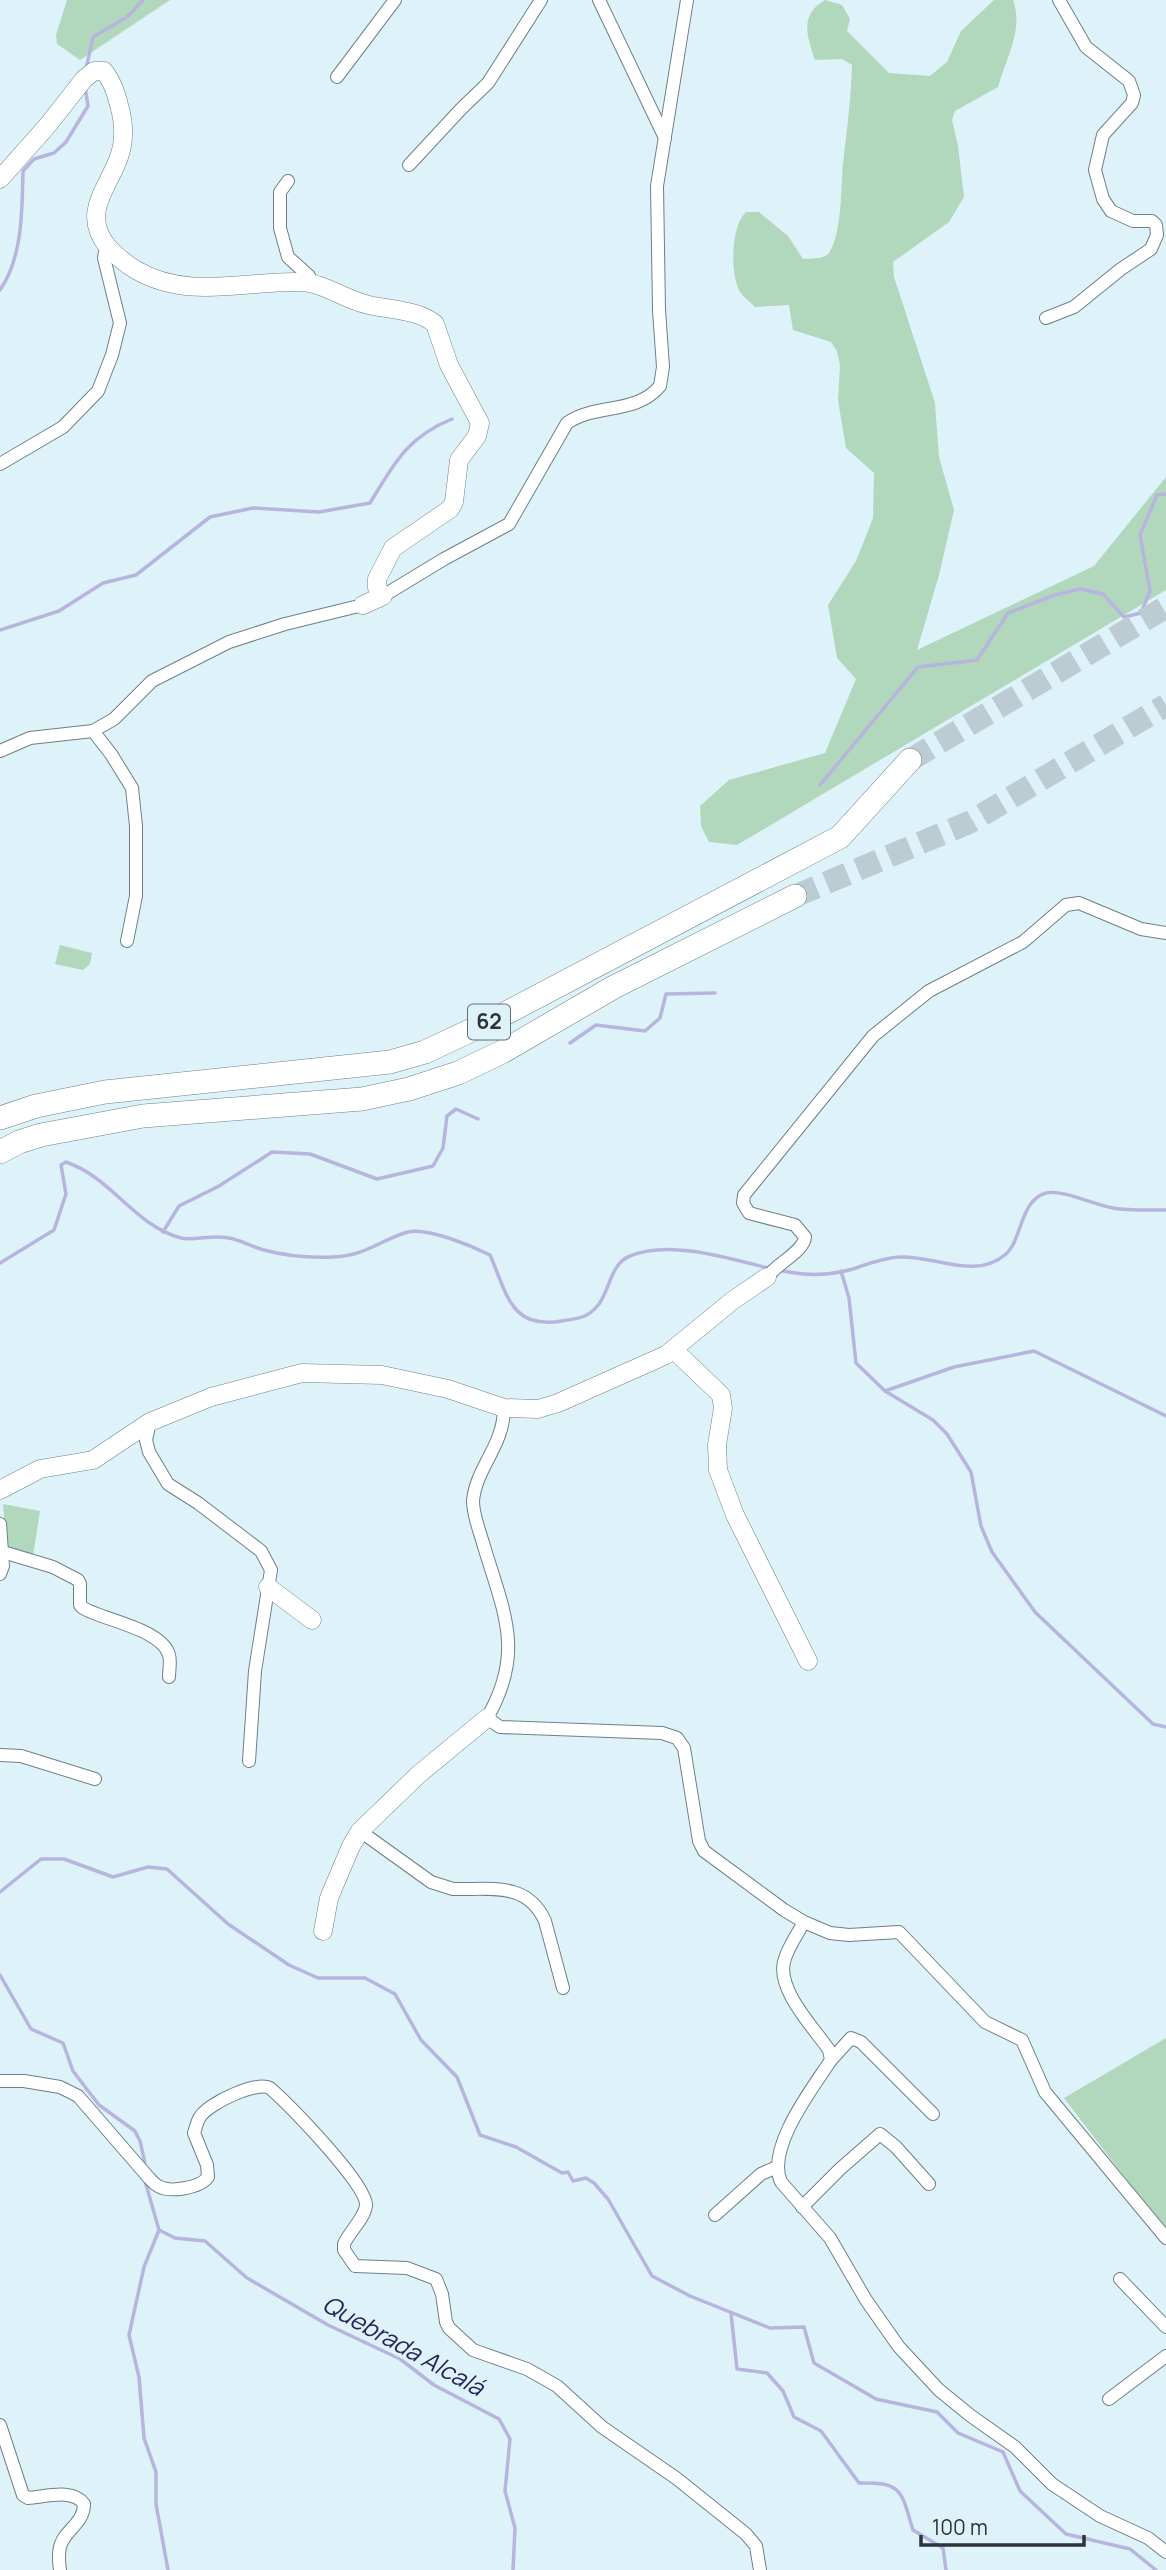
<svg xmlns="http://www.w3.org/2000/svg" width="1166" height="2570" font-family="Manrope,sans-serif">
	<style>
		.green { fill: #b1d7bd }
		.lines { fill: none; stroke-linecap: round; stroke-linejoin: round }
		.stream { stroke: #b7b5de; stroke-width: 3.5 }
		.highway-tunnel { stroke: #bbccd2; stroke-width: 23; stroke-dasharray: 23 11; stroke-linecap: butt }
		.street-casing { stroke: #6e8086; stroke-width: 14 }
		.secondary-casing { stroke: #6e8086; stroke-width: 19 }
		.highway-casing { stroke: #6e8086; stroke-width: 24 }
		.street { stroke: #fff; stroke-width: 12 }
		.secondary { stroke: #fff; stroke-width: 18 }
		.highway { stroke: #fff; stroke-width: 23 }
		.labels { text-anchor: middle; stroke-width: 7; stroke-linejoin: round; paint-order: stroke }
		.shield { fill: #def2f9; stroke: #626d71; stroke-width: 2 }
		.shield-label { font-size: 21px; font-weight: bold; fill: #2d3437 }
		.water-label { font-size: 24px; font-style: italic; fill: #2c2457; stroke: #def2f9 }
	</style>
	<rect width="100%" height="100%" fill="#def2f9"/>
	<g class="green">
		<path d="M67 0H170L80 60 57 44 56 35Z"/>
		<path d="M825 0 842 5 850 19 847 31 889 73 930 76 947 62 961 31 994 0H1013C1024 29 1006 58 998 87L955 111 952 120 958 146 964 197 949 222 893 262 894 277 935 403 939 457 954 510 939 575 917 650 1094 566 1166 477V590L737 845 709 842 701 826 700 806 729 780 825 753 856 679 837 658 828 605 856 561 873 518 874 473 846 448 838 400 840 365 837 351 831 342 793 330 789 305 755 307C750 302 742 296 739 290 730 271 731 226 746 212H759L788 236 803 259C812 258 823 260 829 253 842 234 841 186 843 163 847 130 851 98 852 65L842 59 815 60C807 36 799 15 825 0Z"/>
		<path d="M60 945 92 953 90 964 83 970 55 964Z"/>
		<path d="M3 1504 40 1511 33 1556 7 1551Z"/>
		<path d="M1166 2038V2231L1064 2098Z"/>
	</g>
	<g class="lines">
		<g class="stream">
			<path d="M86 69 93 37 127 17 143 0"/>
			<path d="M0 290C23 257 22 209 23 171L34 159 54 153 66 142 88 106 85 87"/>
			<path d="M0 630 59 611 103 583 136 575 210 517 253 508 319 512 370 503C394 464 407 437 452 419"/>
			<path d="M820 785 918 667 977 660 1008 613 1055 595 1080 589 1103 594 1124 617 1141 613 1150 591 1140 535 1157 495 1166 494"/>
			<path d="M570 1043 596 1025 645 1031 660 1018 666 994 715 993"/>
			<path d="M163 1232 179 1206 219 1186 272 1152 310 1154 377 1179 433 1166 443 1148 447 1116 456 1109 478 1119"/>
			<path d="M0 1263 54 1230 66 1194 61 1165 66 1162C111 1177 135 1226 181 1238 195 1241 213 1234 229 1238 241 1240 252 1247 264 1250 286 1256 311 1258 333 1257 366 1256 380 1240 408 1232 427 1227 472 1246 490 1255 507 1293 510 1330 562 1321 579 1318 587 1319 599 1304 610 1289 611 1263 630 1256 670 1239 731 1259 772 1269"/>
			<path d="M779 1270C804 1276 829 1276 853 1269 868 1264 882 1258 899 1257 936 1255 975 1281 1006 1254 1022 1240 1020 1200 1046 1193 1062 1189 1094 1205 1113 1208 1130 1211 1148 1210 1166 1210"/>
			<path d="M841 1271 849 1298 856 1363 885 1391 933 1420 947 1434 971 1472 981 1526 992 1552 1035 1612 1153 1724 1166 1727"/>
			<path d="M885 1391 954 1367 1034 1351 1166 1416"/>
			<path d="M0 1892 41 1859H64L113 1877 148 1867 167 1869 228 1924 289 1965 318 1978H365L395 1994 421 2040 457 2077 480 2135 516 2147 562 2173 568 2172 573 2181 586 2178 594 2183 608 2199 652 2276 690 2296 770 2328 804 2327 814 2363 876 2399 937 2412 958 2433 1003 2452 1020 2491 1066 2534 1130 2549 1156 2570"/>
			<path d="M0 1975 31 2029 63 2043 73 2071 99 2105 135 2131 140 2141 145 2163"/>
			<path d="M145 2181 159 2230 144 2267 129 2335 139 2377 144 2438 156 2472V2504L168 2570"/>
			<path d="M159 2230 175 2238 205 2241 247 2278 328 2325 400 2359 434 2385 499 2419 510 2439 505 2491 515 2528 513 2570"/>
			<path d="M731 2313 737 2369 767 2373 783 2391 794 2417 821 2431 859 2483C903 2482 901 2491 913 2530L943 2548 946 2570"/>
		</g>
		<g class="highway-tunnel">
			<path d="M910 760 1166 607"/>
			<path d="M795 896 970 822 1166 705"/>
		</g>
		<defs>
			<g id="street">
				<path d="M599 0 665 138"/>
				<path d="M337 77 395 0"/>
				<path d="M409 165 461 109 488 83 541 0"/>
				<path d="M288 181 280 192V228L288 257 309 276 312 283"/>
				<path d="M1046 318 1074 307 1121 269 1151 249 1157 235 1156 225 1152 221H1133L1111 211 1103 199 1095 170 1103 135 1132 103 1134 95 1129 81 1086 47 1059 0"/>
				<path d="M0 464 63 427 98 391 112 355 120 323 104 258 106 245"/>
				<path d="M383 596 444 559 509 524 567 423C595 403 636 415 660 386L663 367 659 310 657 186 687 0"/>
				<path d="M93 731 111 754 132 788 136 826V896L127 941"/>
				<path d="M0 751 30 738 93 731 114 719 152 681 229 642 285 624 363 605"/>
				<path d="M767 1277C778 1263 804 1251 805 1237L795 1225 749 1213 743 1203 744 1195 873 1036 929 991 1023 942 1066 905 1079 903 1141 929 1166 933"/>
				<path d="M504 1408C504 1446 476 1467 473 1501 473 1515 479 1529 483 1543 503 1611 526 1651 487 1718L500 1727 662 1733 677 1738 684 1748 699 1841 704 1851 784 1910 804 1922 830 1933 849 1935 899 1932 985 2022 1022 2040 1045 2092 1166 2238"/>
				<path d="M150 1422 146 1440 149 1452 168 1484 198 1503 261 1551 271 1570 255 1671 249 1761"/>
				<path d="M0 1524 3 1566 0 1574"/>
				<path d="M3 1552 53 1567 78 1580 80 1584V1605L83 1608C103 1620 162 1629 169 1655 171 1661 169 1670 169 1677"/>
				<path d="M0 1755 21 1756 95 1779"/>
				<path d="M360 1831 431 1882 453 1889C490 1890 527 1881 545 1921L563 1988"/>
				<path d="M804 1922C797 1935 787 1948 784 1962 777 1990 814 2028 829 2050L831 2060C812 2089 766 2148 781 2182L830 2238 866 2300 899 2347 939 2390 971 2416 1015 2447 1052 2484 1100 2516 1148 2538 1166 2552"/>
				<path d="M831 2060 851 2038 861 2042 933 2114"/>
				<path d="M0 2081H24L60 2087 78 2096 149 2178C152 2181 154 2184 158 2186 170 2193 200 2188 208 2177L207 2165 194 2133C196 2128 197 2121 200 2117 209 2103 256 2081 270 2088 288 2104 369 2186 366 2206 364 2219 349 2232 344 2244V2250L355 2266 407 2268 436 2279 442 2294 446 2322 449 2328 473 2350 527 2369 557 2386 602 2427 676 2478 746 2534 756 2546 760 2570"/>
				<path d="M802 2207 840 2169 880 2134 896 2147 929 2184"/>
				<path d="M715 2215 761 2174 777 2167"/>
				<path d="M1120 2279 1166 2327"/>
				<path d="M1109 2399 1166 2356"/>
				<path d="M0 2425 23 2495 28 2498C45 2497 73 2488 84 2504 84 2524 64 2530 60 2547 58 2555 59 2563 60 2570"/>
			</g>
			<g id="secondary">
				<path d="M0 179 48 125 84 79 94 71H104C112 81 116 92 119 105 124 122 125 140 119 157 108 189 81 212 107 246 115 255 126 264 136 270 188 300 242 281 299 282 323 282 345 300 369 305 390 310 419 310 435 324L449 365 480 423 477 436 459 460 454 502 450 509 393 548 377 579V588L383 596 363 605"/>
				<path d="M674 1350 721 1395 723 1408 717 1445 718 1470 735 1515 808 1661"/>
				<path d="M0 1490 40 1469 93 1460 150 1422 211 1397 302 1373 382 1375 448 1389 504 1408 538 1409 558 1403 666 1355 732 1301 767 1277"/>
				<path d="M268 1587 312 1620"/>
				<path d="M323 1931 329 1898 351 1846 360 1831 418 1775 487 1718"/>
			</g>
			<g id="highway">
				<path d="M0 1118 36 1106 105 1092 390 1062 425 1052 493 1020 840 837 910 760"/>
				<path d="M0 1152 19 1142 41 1135 143 1116 362 1099 409 1089 458 1073 502 1052 614 987 795 896"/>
			</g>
		</defs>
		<use href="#street" class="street-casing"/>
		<use href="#secondary" class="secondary-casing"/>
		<use href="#highway" class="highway-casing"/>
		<use href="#street" class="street"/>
		<use href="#secondary" class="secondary"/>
		<use href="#highway" class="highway"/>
	</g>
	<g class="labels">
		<rect class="shield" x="468" y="1004.5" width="42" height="35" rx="5"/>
		<g class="shield-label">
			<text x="489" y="1029">62</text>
		</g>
		<g class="water-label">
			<text transform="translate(403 2346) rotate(29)" y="8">Quebrada Alcalá</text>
		</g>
	</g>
	<path d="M921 2535v10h163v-10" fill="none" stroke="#2d3437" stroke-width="3.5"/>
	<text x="932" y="2535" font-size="21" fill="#2d3437" stroke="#def2f9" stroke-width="5" paint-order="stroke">100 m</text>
</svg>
